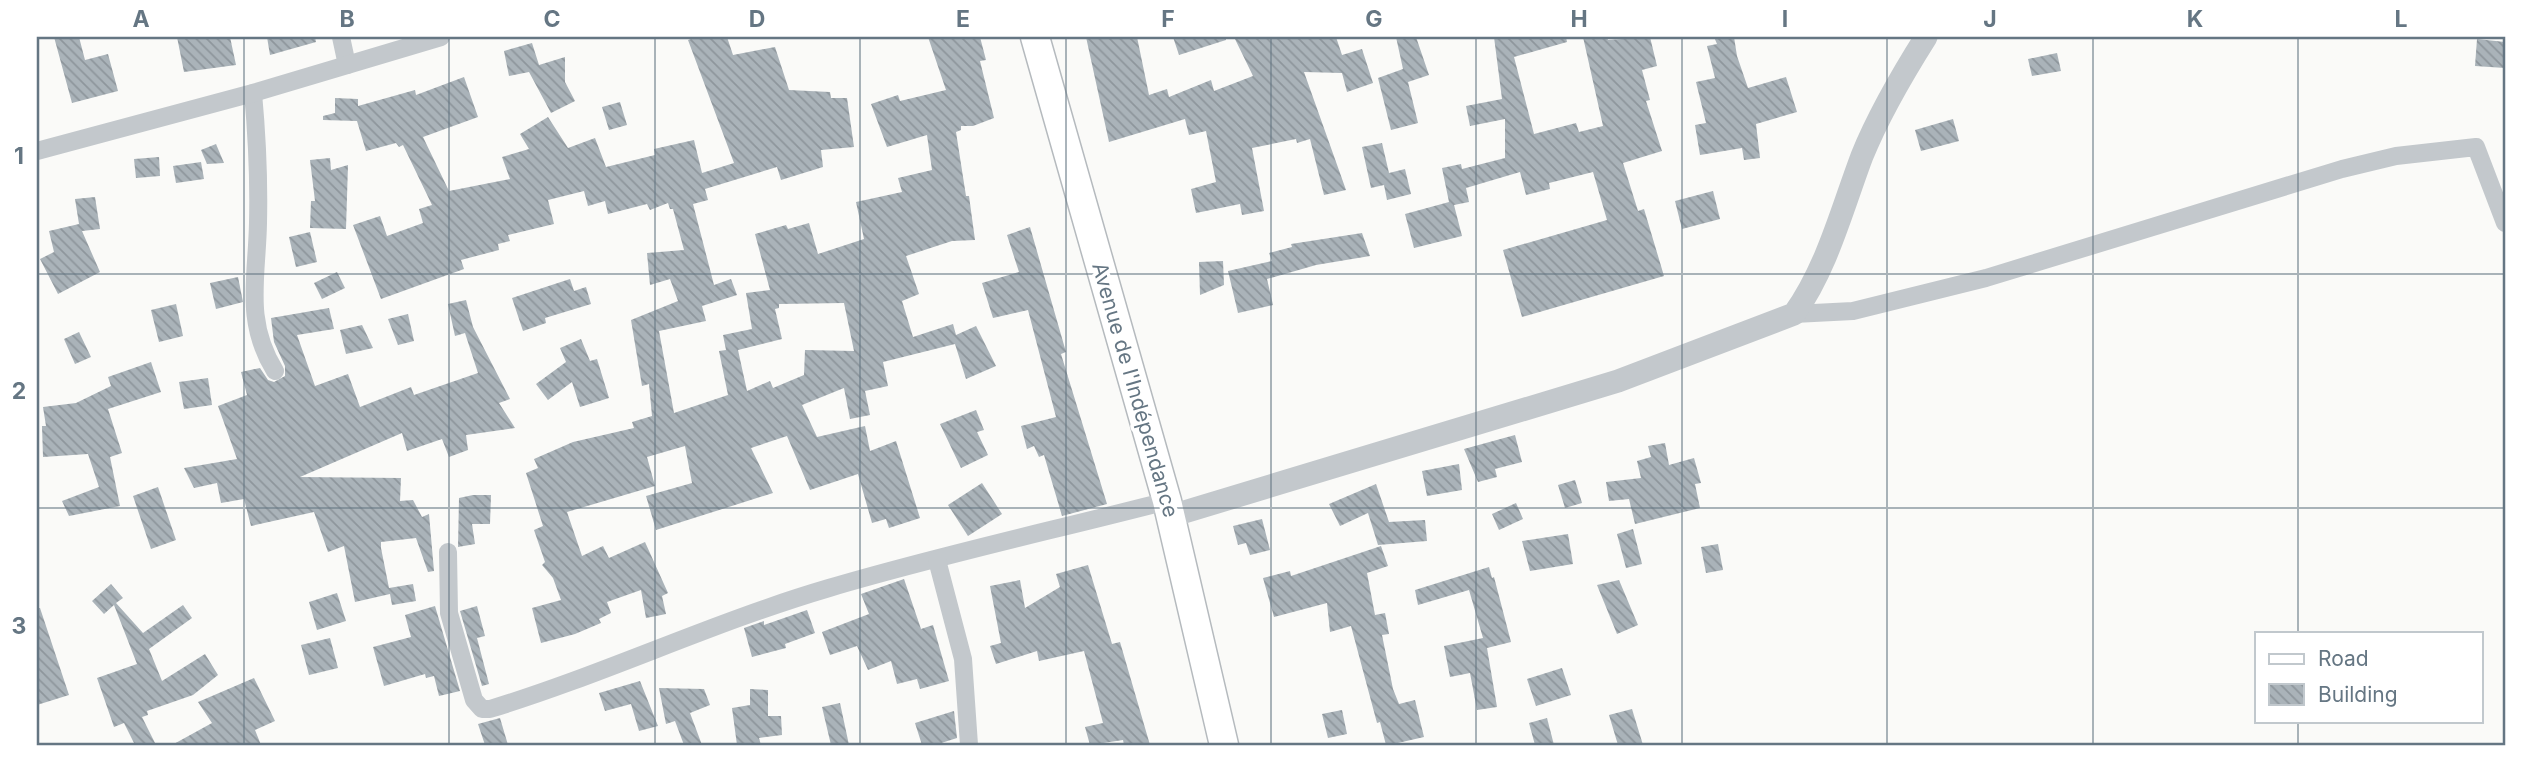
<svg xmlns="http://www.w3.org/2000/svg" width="2542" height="782" font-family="Inter,sans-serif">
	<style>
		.building { fill: url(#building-back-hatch); fill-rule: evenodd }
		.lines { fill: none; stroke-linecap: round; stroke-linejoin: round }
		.primary-casing { stroke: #b5babe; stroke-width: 31 }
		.minor { stroke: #c3c8cc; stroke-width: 18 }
		.tertiary { stroke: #c3c8cc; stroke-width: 23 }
		.primary { stroke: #fff; stroke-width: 28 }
		.grid { fill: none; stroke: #657683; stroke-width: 2; stroke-opacity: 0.55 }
		.labels { text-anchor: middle; stroke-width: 7; stroke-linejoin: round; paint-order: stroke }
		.street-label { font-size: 21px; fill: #657683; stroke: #fff }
		.neatline { fill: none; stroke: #657683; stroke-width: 2.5 }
		.grid-label { font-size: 23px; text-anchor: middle; font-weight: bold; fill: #657683 }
	</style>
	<defs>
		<pattern id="building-back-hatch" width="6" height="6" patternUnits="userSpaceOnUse" patternTransform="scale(1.75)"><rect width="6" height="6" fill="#aab3b9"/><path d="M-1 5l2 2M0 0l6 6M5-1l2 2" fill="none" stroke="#8e969c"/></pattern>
	</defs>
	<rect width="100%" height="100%" fill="#fafaf8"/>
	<g class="building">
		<path d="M54 37H79L85 60 108 54 118 91 72 103Z"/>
		<path d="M177 37H230L236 65 184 72Z"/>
		<path d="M267 37H315L316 42 270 55Z"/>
		<path d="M697 37H727L733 55 775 47 789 90 830 92 831 98H847L854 147 821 150 823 167 781 180 777 167 705 189 708 200 693 204 714 285 731 279 737 295 702 306 706 321 659 331 674 413 728 395 719 351 726 350 723 335 752 329 746 293 770 290 755 234 786 225 788 229 809 223 818 254 864 239 856 202 902 192 898 178 932 170 927 135 887 147 871 104 898 95 900 101 946 90 928 37H980L986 60 980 61 994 118 973 126H961V130L956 132 966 196H969L975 240 952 241 906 256 919 294 902 301 913 337 953 324 956 335 976 326 996 366 966 379 955 344 883 362 888 386 865 391 870 415 850 419 844 388 802 405 817 437 865 426 870 451 896 441 920 518 889 528 886 519 872 523 858 474 810 490 787 436 751 448 773 493 656 530 646 496 692 483 685 446 647 457 655 486 567 512 582 556 603 546 609 558 645 542 668 593 662 596 666 614 646 618 641 590 607 602 611 613 599 619 601 623 575 634 541 643 532 608 561 600 553 578 542 565 545 562 534 530 543 526 526 473 538 468 534 459 573 442 634 428 632 422 652 416 649 384 642 386 631 320 678 301 670 279 650 285 647 253 684 250 673 209H670L668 203 650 210 647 204 608 214 605 201 588 206 584 191 548 200 554 224 508 235 510 241 498 244 499 250 461 260 464 269 381 299 353 225 380 216 387 236 423 223 419 209 432 205 403 145 399 147 396 143 366 151 357 121 323 120V116L335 113V98L358 99V106L415 90 416 95 464 77 478 117 423 137 449 191 510 179 502 157 529 149 520 134 548 117 568 148 595 138 606 167 655 155 654 149 694 140 702 173 734 163 688 40ZM844 303 854 351 805 350 804 375 773 388 770 381 747 391 738 350 782 339 775 309 779 308V304Z"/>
		<path d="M1086 37H1137L1149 95 1167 89 1169 97 1211 80 1214 91 1253 76 1234 37H1336L1342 55 1362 49 1373 83 1347 92 1342 73 1304 72 1346 190 1324 195 1310 139 1297 143 1296 139 1252 148 1264 211 1242 215 1240 204 1196 213 1191 189 1216 182 1206 131 1189 135 1185 119 1109 142Z"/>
		<path d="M1173 37H1225L1226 40 1179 55Z"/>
		<path d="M1396 37H1416L1429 75 1408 82 1418 123 1391 130 1378 78 1403 69Z"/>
		<path d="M1494 37H1566L1567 42 1514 57 1534 134 1576 123 1579 132 1603 126 1583 37H1607L1608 40 1650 37 1657 66 1642 70 1650 100 1646 101 1662 151 1623 163 1638 211 1644 209 1664 276 1522 317 1503 250 1607 220 1593 172 1549 183 1550 189 1526 195 1520 172 1466 188 1469 202 1454 205 1462 236 1414 248 1405 214 1449 202 1442 168 1461 164 1462 169 1505 158V119L1470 126 1466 106 1502 99Z"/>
		<path d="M1714 37H1734L1737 56 1748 88 1786 77 1797 112 1756 124 1760 158 1744 160 1742 148 1700 155 1695 125 1706 123 1696 82 1715 78 1707 46 1717 44Z"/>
		<path d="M2477 39 2505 42V68L2475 66Z"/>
		<path d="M532 43 539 65 565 57V82L575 101 551 113 529 72 509 76 504 51Z"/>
		<path d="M2057 53 2061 71 2032 76 2028 59Z"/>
		<path d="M620 102 627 125 609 130 602 107Z"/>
		<path d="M1953 119 1959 141 1921 151 1915 130Z"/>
		<path d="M1382 143 1389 173 1405 169 1411 194 1387 200 1384 185 1371 188 1362 147Z"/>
		<path d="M216 144 224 163 207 164 201 150Z"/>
		<path d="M159 157 160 176 136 178 134 159Z"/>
		<path d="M330 158 331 170 348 165 346 229 310 228 311 201H315L310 160Z"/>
		<path d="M201 162 204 179 176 183 173 166Z"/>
		<path d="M1713 191 1720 219 1682 229 1675 201Z"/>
		<path d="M95 197 100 229 82 231 100 272 58 294 40 259 54 252 49 231 79 224 75 199Z"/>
		<path d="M1030 227 1066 352 1061 354 1107 504 1062 516 1044 455 1039 457 1034 446 1027 449 1021 426 1056 417 1028 310 993 318 982 283 1019 272 1007 235Z"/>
		<path d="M310 232 317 262 296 267 289 237Z"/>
		<path d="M1362 233 1370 256 1316 265 1267 279 1273 305 1238 313 1228 271 1272 261 1269 253 1292 247 1291 244Z"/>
		<path d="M1223 261 1224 285 1200 295 1199 262Z"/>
		<path d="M337 272 345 288 322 299 314 283Z"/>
		<path d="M238 277 243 302 216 309 210 283Z"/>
		<path d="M570 279 574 291 586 287 591 304 545 318 546 323 523 331 512 298Z"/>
		<path d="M466 300 473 327 510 399 499 403 515 428 466 435 468 450 449 457 442 439 407 451 402 433 300 477 401 478 400 501 413 500 422 517 429 514 434 571 428 572 416 538 381 542V548L389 588 413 584 416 601 392 605 390 594 355 602 344 546 328 552 314 512 251 526 244 499 221 503 217 483 194 488 184 468 237 459 218 406 247 395 241 372 260 368 268 380 274 382 285 376V366L274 342 271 318 329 308 334 329 297 335 315 386 348 374 360 407 411 387 414 395 478 373 465 333 455 336 448 304Z"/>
		<path d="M176 304 183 336 159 342 151 310Z"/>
		<path d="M408 314 414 341 398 345 388 319Z"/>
		<path d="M362 325 373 348 346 354 340 330Z"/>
		<path d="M79 332 91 357 75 364 64 339Z"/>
		<path d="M581 339 590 361 597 359 609 398 580 407 572 382 548 400 536 384 566 362 560 348Z"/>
		<path d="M151 362 161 392 108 409 122 453 110 457 120 506 69 516 62 501 99 487 88 454 43 457 42 426H46L43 407 76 403 111 386 108 377Z"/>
		<path d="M208 378 212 405 184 409 179 382Z"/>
		<path d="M976 410 984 430 977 432 988 455 961 468 940 424Z"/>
		<path d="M1515 435 1522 462 1495 469 1497 477 1478 482 1464 449Z"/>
		<path d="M1665 443 1669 465 1694 458 1701 483 1695 484 1700 508 1635 524 1629 499 1609 501 1606 482 1641 478 1637 461 1651 457 1648 446Z"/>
		<path d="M1459 464 1462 490 1427 496 1422 471Z"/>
		<path d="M1575 480 1582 503 1565 508 1558 485Z"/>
		<path d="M982 483 1002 514 968 536 948 505Z"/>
		<path d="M1376 484 1389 522 1425 520 1427 541 1378 545 1368 513 1340 526 1329 504Z"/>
		<path d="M158 487 176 540 151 549 133 496Z"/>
		<path d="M473 495H491L490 524H472L475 544 458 547 459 498Z"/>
		<path d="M1516 503 1523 519 1499 530 1492 514Z"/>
		<path d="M1262 519 1270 550 1250 555 1246 543 1238 545 1233 526Z"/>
		<path d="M1633 529 1642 564 1626 568 1617 534Z"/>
		<path d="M1568 534 1573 564 1530 571 1522 541Z"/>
		<path d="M1718 544 1723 570 1706 573 1701 547Z"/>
		<path d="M1381 546 1388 566 1367 573 1375 615 1385 613 1389 634 1382 635 1393 689 1399 704 1415 700 1424 737 1389 745H1386L1380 722 1377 723 1351 626 1330 632 1327 603 1274 617 1263 578 1290 571 1291 576Z"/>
		<path d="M1088 565 1112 644 1120 642 1150 745H1124L1123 740 1090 745 1085 727 1103 723 1084 651 1039 661 1037 651 996 664 990 646 1001 643 990 586 1020 580 1025 608 1060 587 1056 574Z"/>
		<path d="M1489 567 1492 578 1494 577 1511 642 1487 648 1497 707 1477 710 1470 673 1450 677 1444 646 1483 638 1469 590 1418 605 1415 590Z"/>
		<path d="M904 579 921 629 933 625 949 681 920 689 917 679 897 684 891 661 868 670 857 646 830 655 822 632 869 614 861 594Z"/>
		<path d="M1619 580 1638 625 1617 634 1597 585Z"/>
		<path d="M111 584 123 598 116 603 143 633 183 605 192 618 149 649 162 681 205 654 218 675 193 695 147 711 148 715 142 717 156 745H135L124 723 114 727 97 678 137 664 114 605 104 614 92 601Z"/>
		<path d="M337 593 346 621 317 630 309 602Z"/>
		<path d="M435 606 460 691 439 696 434 676 426 678 425 674 384 686 373 647 411 637 405 615Z"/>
		<path d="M477 606 485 636 477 638 489 684 482 686 460 611Z"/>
		<path d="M37 608H40L69 695 37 705Z"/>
		<path d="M807 610 815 633 785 644 786 648 752 657 744 628 764 621V625Z"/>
		<path d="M330 638 338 668 309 675 301 645Z"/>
		<path d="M1562 668 1571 695 1536 706 1527 679Z"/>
		<path d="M254 678 275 721 255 730 261 745H172L212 723 198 702Z"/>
		<path d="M640 681 658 726 639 731 631 704 605 711 599 693Z"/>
		<path d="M659 688 704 689 710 705 690 713 702 745H684L675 721 666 724Z"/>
		<path d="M750 689 768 690V716H781L782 735 759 738 761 745H737L732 708 750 705Z"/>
		<path d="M840 703 849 745H831L822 707Z"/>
		<path d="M1632 709 1643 745H1618L1609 715Z"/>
		<path d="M1342 710 1347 734 1328 738 1322 714Z"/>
		<path d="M954 711 957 738 935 745H922L915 723Z"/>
		<path d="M500 718 508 745H485L478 724Z"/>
		<path d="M1547 718 1554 745H1535L1529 723Z"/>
	</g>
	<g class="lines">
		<defs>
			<path id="primary" d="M1035 37 1167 501 1224 745"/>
		</defs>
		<use href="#primary" class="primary-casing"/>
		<g class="minor">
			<path d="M341 37 347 65"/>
			<path d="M253 93C257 136 259 180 258 223 257 278 244 321 275 371"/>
			<path d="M37 151 253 93 441 37"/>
			<path d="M1794 314 1853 311 1986 278 2342 169 2396 156 2476 147 2505 223"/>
			<path d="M448 552 449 613 474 700 482 709H490C605 674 713 622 829 588 940 555 1055 530 1167 501"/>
			<path d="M937 560 963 659 969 745"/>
		</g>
		<path class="tertiary" d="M1171 516 1618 381 1794 314C1827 268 1842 209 1862 156 1879 114 1902 75 1926 37"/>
		<use href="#primary" class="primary"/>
	</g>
	<path class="grid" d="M244 37V745M449 37V745M655 37V745M860 37V745M1066 37V745M1271 37V745M1476 37V745M1682 37V745M1887 37V745M2093 37V745M2298 37V633M37 274H2505M37 508H2505M2298 721V745"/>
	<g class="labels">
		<g class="street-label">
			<text transform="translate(1135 390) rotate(74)" y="7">Avenue de l'Indépendance</text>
		</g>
	</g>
	<rect width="2542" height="782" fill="none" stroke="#ffffff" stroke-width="77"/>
	<rect x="2255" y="632" width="228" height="91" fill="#ffffff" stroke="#c1c8cd" stroke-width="2"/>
	<rect x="2269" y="654" width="35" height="10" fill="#ffffff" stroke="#c1c8cd" stroke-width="2"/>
	<text x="2318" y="666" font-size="21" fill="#657683">Road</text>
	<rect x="2269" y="684" width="35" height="21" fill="url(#building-back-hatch)" stroke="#c1c8cd" stroke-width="2"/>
	<text x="2318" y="702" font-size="21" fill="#657683">Building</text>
	<rect x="38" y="38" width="2466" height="706" class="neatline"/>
	<g class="grid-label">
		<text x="141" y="27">A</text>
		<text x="347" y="27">B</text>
		<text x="552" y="27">C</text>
		<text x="757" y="27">D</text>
		<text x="963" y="27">E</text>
		<text x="1168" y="27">F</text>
		<text x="1374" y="27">G</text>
		<text x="1579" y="27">H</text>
		<text x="1785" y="27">I</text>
		<text x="1990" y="27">J</text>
		<text x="2195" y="27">K</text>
		<text x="2401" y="27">L</text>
		<text x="19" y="164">1</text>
		<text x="19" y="399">2</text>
		<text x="19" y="634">3</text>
	</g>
</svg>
